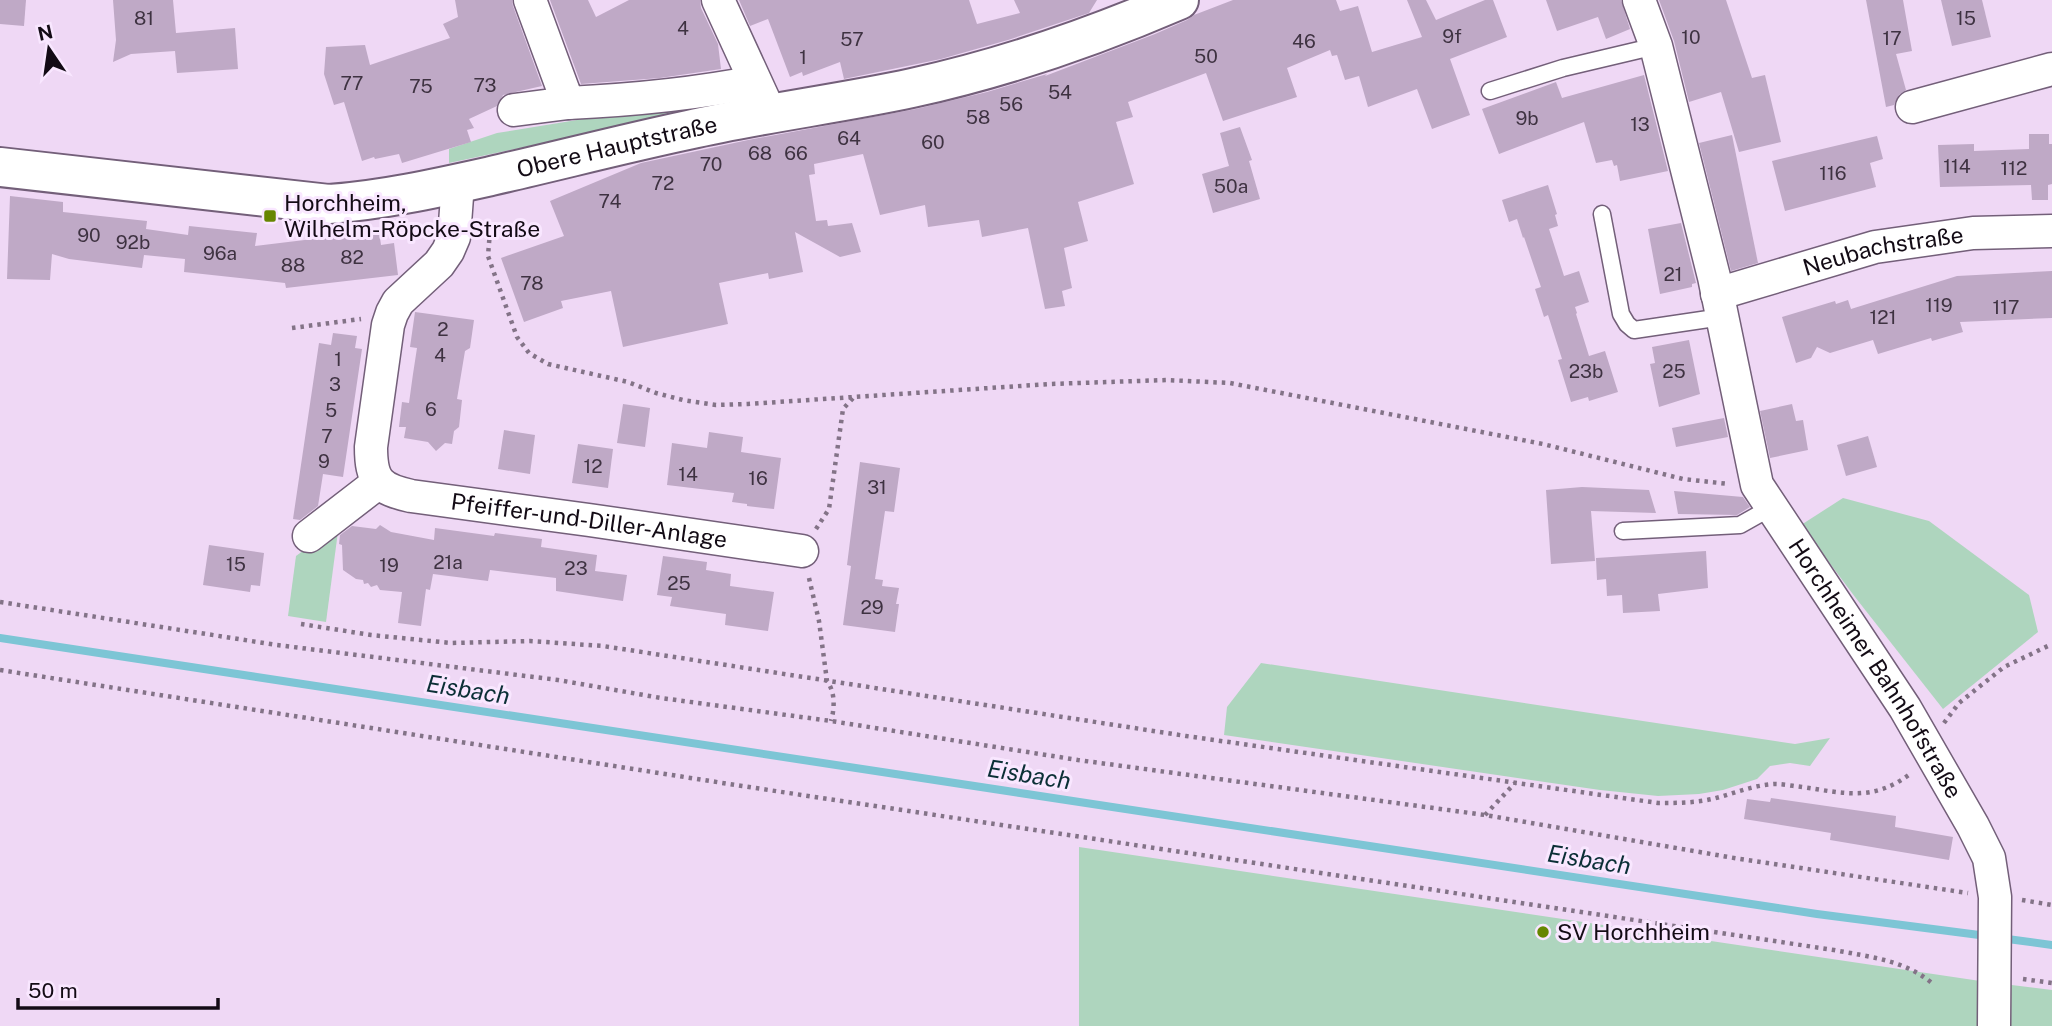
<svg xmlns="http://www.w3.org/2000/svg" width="2052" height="1026" font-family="'Public Sans',sans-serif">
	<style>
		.green { fill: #aed5be }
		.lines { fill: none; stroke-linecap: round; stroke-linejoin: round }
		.stream { stroke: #7dc5d5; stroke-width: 8 }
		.building { fill: #bfa9c6 }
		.service-casing { stroke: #735f79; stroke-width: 19 }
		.minor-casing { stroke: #735f79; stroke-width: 35 }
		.secondary-casing { stroke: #735f79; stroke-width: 42 }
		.path { stroke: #837387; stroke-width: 4.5; stroke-dasharray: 3.5 5; stroke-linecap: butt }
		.service { stroke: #fff; stroke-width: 16 }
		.minor { stroke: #fff; stroke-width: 32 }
		.secondary { stroke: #fff; stroke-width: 38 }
		.poi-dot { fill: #668600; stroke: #f9e7ff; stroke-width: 2.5 }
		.labels { text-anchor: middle; stroke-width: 6; stroke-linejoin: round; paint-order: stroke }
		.number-label { font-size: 19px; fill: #3e3241 }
		.street-label { font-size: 23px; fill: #130b15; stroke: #f9e7ff }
		.poi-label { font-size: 23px; fill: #130b15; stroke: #f9e7ff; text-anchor: start }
		.water-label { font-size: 24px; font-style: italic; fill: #0b2f36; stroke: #f9e7ff }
	</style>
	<rect width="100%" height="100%" fill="#efd8f5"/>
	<g class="green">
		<path d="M724 96 722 105 449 163V149L497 133Z"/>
		<path d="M1843 498 1929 521 2029 595 2038 632 1943 709 1855 597 1801 525Z"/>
		<path d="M339 524 326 622 288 616 296 556Z"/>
		<path d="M1261 663 1795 744 1830 738 1810 766 1790 763 1770 766 1757 779 1723 790 1699 794 1658 796 1600 790 1224 735 1227 707Z"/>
		<path d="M1079 847 1987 982 2052 990V1026H1079Z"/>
	</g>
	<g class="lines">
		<g class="stream">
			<path d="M0 638 1817 914 1987 936"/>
			<path d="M2000 938 2052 945"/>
		</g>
	</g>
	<g class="building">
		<path d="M0 0H26L24 26 0 24Z"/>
		<path d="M113 0H173L176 33 235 28 238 69 177 73 175 51 131 54 113 62 116 40Z"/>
		<path d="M455 0H512L513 6 542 86 503 95 497 106 469 119 474 128 467 130 471 142 402 163 399 154 375 159 374 157 362 161 344 102 334 105 324 74 326 47 365 45 370 65 450 38 443 24 458 17Z"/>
		<path d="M550 0H588L596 17 629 0H700L701 8 718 44 721 69 660 78 581 84Z"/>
		<path d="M739 0H969L977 24 1020 13 1014 0H1097L1089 13 1008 40 941 59 844 79 840 62 803 76 802 72 790 77 768 19 750 26Z"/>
		<path d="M1233 0H1336L1340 11 1358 6 1372 52 1422 37 1407 0H1426L1436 20 1485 0H1493L1507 37 1450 59 1470 115 1432 129 1417 89 1368 107 1359 76 1345 80 1337 55 1332 56 1330 50 1287 68 1297 97 1223 121 1206 73 1128 102 1133 117 1116 122 1134 184 1078 202 1088 241 1064 248 1072 288 1062 291 1065 306 1045 309 1028 228 982 237 979 220 928 227 925 205 880 215 863 154 814 164 815 174 809 175 816 221 827 220 828 226 852 223 861 252 840 257 795 232 803 272 769 279 768 273 719 283 728 324 623 347 611 291 561 301 563 308 524 322 501 258 564 236 550 201 641 163 748 140 916 109 987 92 1047 74 1045 76 1155 34 1187 20 1194 15Z"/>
		<path d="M1546 0H1621L1630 29 1606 39 1598 17 1557 31Z"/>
		<path d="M1659 0H1726L1752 78 1765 75 1781 142 1739 152 1721 92 1689 102 1674 41Z"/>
		<path d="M1866 0H1903L1912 51 1896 54 1906 90 1899 95 1894 105 1886 107Z"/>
		<path d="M1941 0H1982L1991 37 1952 46Z"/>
		<path d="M1644 75 1668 171 1620 181 1617 165 1614 166 1612 160 1596 163 1584 122 1499 154 1482 109 1556 82 1562 98Z"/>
		<path d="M1240 127 1252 160 1249 161 1260 199 1213 213 1202 174 1229 166 1220 133Z"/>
		<path d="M2029 134H2049V144H2052V184L2048 185V200H2032L2031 185 1940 187 1938 145 1974 144V151L2029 149Z"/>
		<path d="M1732 135 1758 263 1731 271 1699 143Z"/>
		<path d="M1877 136 1883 159 1870 163 1876 187 1785 211 1772 161Z"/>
		<path d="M1548 185 1557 214 1555 215 1558 226 1549 229 1564 276 1579 271 1589 302 1575 307 1577 313 1576 314 1589 356 1605 351 1618 392 1589 401 1588 397 1571 402 1558 360 1562 359 1548 315 1544 317 1535 289 1541 287 1524 237 1523 238 1517 219 1509 222 1502 200Z"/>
		<path d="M10 196 63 202V212L147 221 146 229 188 235 189 226 257 233 255 246 379 231 381 245 394 243 398 275 286 288 285 283 184 272 185 259 144 255 142 268 69 259 52 254 50 280 7 279Z"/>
		<path d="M1681 223 1696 283 1692 284V287L1660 294 1648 229Z"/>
		<path d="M2052 271V318L1960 322 1963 332 1932 341 1931 338 1878 354 1873 340 1830 353 1817 347 1811 358 1796 363 1782 317 1835 301 1836 304 1848 300 1851 309 1957 276Z"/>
		<path d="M415 312 474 320 470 348 465 351 457 399 462 400 459 427 454 431 452 444 445 443 436 451 428 442 404 438 406 427H399L402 402 409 403 413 374 417 348 410 347Z"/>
		<path d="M333 333 357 336 355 348 362 349 343 477 323 474 318 506 300 520 293 519 319 343 331 345Z"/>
		<path d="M1689 340 1700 394 1659 407 1650 364 1655 363 1652 347Z"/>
		<path d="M623 404 650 408 645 447 617 443Z"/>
		<path d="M1792 404 1796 421 1803 420 1808 450 1770 458 1760 411Z"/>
		<path d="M1724 418 1728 437 1676 447 1672 428Z"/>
		<path d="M504 430 535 435 530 474 498 469Z"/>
		<path d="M709 432 743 437 741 452 781 458 774 509 747 506V504L732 502 734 493 667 485 672 443 707 448Z"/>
		<path d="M1868 436 1877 467 1846 476 1837 445Z"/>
		<path d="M578 444 613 449 608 488 572 483Z"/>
		<path d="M860 462 900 468 894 512 885 511 875 579 883 580 882 586 899 588 896 604H899L895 632 843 625 851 566 847 565Z"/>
		<path d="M1582 487 1649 490 1656 513 1591 511 1595 561 1551 564 1546 490Z"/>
		<path d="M1674 491 1743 497 1750 507 1737 515 1678 514Z"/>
		<path d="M380 525 391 532 434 540 435 528 494 536 495 533 542 539 541 547 597 555 595 571 627 575 623 601 556 591V578L490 570 488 581 433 574 430 590 426 589 421 626 398 623 402 592 380 590 377 585 371 587 368 583 364 584 363 580 356 579 343 570 342 545 339 544 340 535 352 526 376 529Z"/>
		<path d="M209 545 264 553 260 586 251 585 250 592 203 585Z"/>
		<path d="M1706 551 1708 588 1658 594 1660 611 1623 613 1622 595 1607 596 1606 579 1597 580 1596 558Z"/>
		<path d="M663 556 707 562 706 570 731 574 730 586 774 592 768 631 725 625 726 614 670 606 672 597 657 595Z"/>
		<path d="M1771 798 1896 816 1895 827 1953 837 1949 860 1830 840 1831 833 1744 819 1747 799 1770 802Z"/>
	</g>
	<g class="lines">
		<defs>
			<g id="service">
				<path d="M1490 91 1563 68 1656 46"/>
				<path d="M1602 214 1621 314 1627 324 1634 330 1722 317"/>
				<path d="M1623 531 1740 525 1772 507"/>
			</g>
			<g id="minor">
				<path d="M530 0 568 103C631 100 694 94 755 82"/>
				<path d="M718 0 764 100"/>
				<path id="s1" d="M1639 0 1656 46 1714 277 1757 485 1905 708 1973 826 1989 858 1995 897 1994 1026"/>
				<path d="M1912 107 2052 69"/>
				<path d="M514 110 568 103"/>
				<path id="s2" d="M458 183 454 237 448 251 439 264 398 302 392 313 388 325 371 447C371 481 379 489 411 496L589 520 802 551"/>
				<path id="s3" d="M1717 294 1875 247 1973 233 2052 231"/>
				<path d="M309 536 379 482"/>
			</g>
			<g id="secondary">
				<path id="s4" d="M0 167 329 204C384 200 437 188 491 176 557 161 622 144 688 130 762 113 838 104 912 88 1004 68 1093 37 1179 0"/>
			</g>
		</defs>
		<use href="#service" class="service-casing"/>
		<use href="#minor" class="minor-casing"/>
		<use href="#secondary" class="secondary-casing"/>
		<g class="path">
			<path d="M490 231 488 256 517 337 529 353 548 364 628 382 656 393 683 400 716 405 748 404 1050 384 1166 380 1230 383 1543 444 1683 479 1729 484"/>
			<path d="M292 328 361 319"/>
			<path d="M816 529 829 509 843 409 854 397"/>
			<path d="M809 578 819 621 827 681C835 692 835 707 831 721"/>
			<path d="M0 602 277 645 558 680 661 698 831 721 1078 760 1485 815 1740 859 1968 893"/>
			<path d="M301 624 371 635 451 643 530 641 603 646 1186 736 1658 803C1676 803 1694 803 1712 799 1733 794 1753 785 1775 784 1783 784 1793 786 1802 787 1844 793 1873 802 1910 774"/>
			<path d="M0 670 742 786 1834 950C1870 957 1905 960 1933 984"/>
			<path d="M1944 723 1959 703 2004 667 2052 644"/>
			<path d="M1485 815 1515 783"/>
			<path d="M2022 900 2052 905"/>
			<path d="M2023 979 2052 983"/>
		</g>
		<use href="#service" class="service"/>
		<use href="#minor" class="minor"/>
		<use href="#secondary" class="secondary"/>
	</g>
	<g class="poi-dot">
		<rect x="263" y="209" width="14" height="14" rx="3.5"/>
		<circle cx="1543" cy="932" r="7"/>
	</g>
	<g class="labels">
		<g class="number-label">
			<text x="144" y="25">81</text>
			<text x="1966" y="25">15</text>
			<text x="683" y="35">4</text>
			<text x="1452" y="43">9f</text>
			<text x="1691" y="44">10</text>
			<text x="1892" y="45">17</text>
			<text x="852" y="46">57</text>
			<text x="1304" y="48">46</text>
			<text x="1206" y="63">50</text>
			<text x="803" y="64">1</text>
			<text x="352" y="90">77</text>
			<text x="485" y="92">73</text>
			<text x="421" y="93">75</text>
			<text x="1060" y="99">54</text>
			<text x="1011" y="111">56</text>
			<text x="978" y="124">58</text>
			<text x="1527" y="125">9b</text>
			<text x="1640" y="131">13</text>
			<text x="849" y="145">64</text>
			<text x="933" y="149">60</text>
			<text x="760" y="160">68</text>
			<text x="796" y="160">66</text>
			<text x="711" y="171">70</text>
			<text x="1957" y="173">114</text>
			<text x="2014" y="175">112</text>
			<text x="1833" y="180">116</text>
			<text x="663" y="190">72</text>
			<text x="1231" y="193">50a</text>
			<text x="610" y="208">74</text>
			<text x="89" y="242">90</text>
			<text x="133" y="249">92b</text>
			<text x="220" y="260">96a</text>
			<text x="352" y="264">82</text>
			<text x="293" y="272">88</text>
			<text x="1673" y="281">21</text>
			<text x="532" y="290">78</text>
			<text x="1939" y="312">119</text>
			<text x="2006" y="314">117</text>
			<text x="1883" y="324">121</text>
			<text x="443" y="336">2</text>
			<text x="440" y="362">4</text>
			<text x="338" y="366">1</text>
			<text x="1586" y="378">23b</text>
			<text x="1674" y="378">25</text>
			<text x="335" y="391">3</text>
			<text x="431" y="416">6</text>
			<text x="331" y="417">5</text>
			<text x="327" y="443">7</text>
			<text x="324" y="468">9</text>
			<text x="593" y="473">12</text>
			<text x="688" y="481">14</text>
			<text x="758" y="485">16</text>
			<text x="877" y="494">31</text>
			<text x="448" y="569">21a</text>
			<text x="236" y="571">15</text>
			<text x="389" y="572">19</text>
			<text x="576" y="575">23</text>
			<text x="679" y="590">25</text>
			<text x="872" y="614">29</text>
		</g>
		<g class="street-label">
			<text dy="8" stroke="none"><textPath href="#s4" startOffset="625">Obere Hauptstraße</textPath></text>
			<text dy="8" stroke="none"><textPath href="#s3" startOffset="172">Neubachstraße</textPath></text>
			<text dy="8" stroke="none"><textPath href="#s2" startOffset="541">Pfeiffer-und-Diller-Anlage</textPath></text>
			<text dy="8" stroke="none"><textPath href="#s1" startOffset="718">Horchheimer Bahnhofstraße</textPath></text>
		</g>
		<g class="poi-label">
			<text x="284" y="211">Horchheim,<tspan x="284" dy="26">Wilhelm-Röpcke-Straße</tspan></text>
			<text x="1557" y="940">SV Horchheim</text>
		</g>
		<g class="water-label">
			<text transform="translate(468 690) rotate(9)" y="8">Eisbach</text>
			<text transform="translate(1029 775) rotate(9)" y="8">Eisbach</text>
			<text transform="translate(1589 860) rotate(9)" y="8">Eisbach</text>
		</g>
	</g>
	<g transform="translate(49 49) rotate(347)" stroke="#f9e7ff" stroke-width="5" paint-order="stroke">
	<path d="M0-5L12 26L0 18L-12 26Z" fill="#130b15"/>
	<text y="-10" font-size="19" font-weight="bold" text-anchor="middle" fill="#130b15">N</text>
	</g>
	<path d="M18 998v10h200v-10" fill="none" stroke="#130b15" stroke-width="3.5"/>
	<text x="28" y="998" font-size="21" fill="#130b15" stroke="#f9e7ff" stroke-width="5" paint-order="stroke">50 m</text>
</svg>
